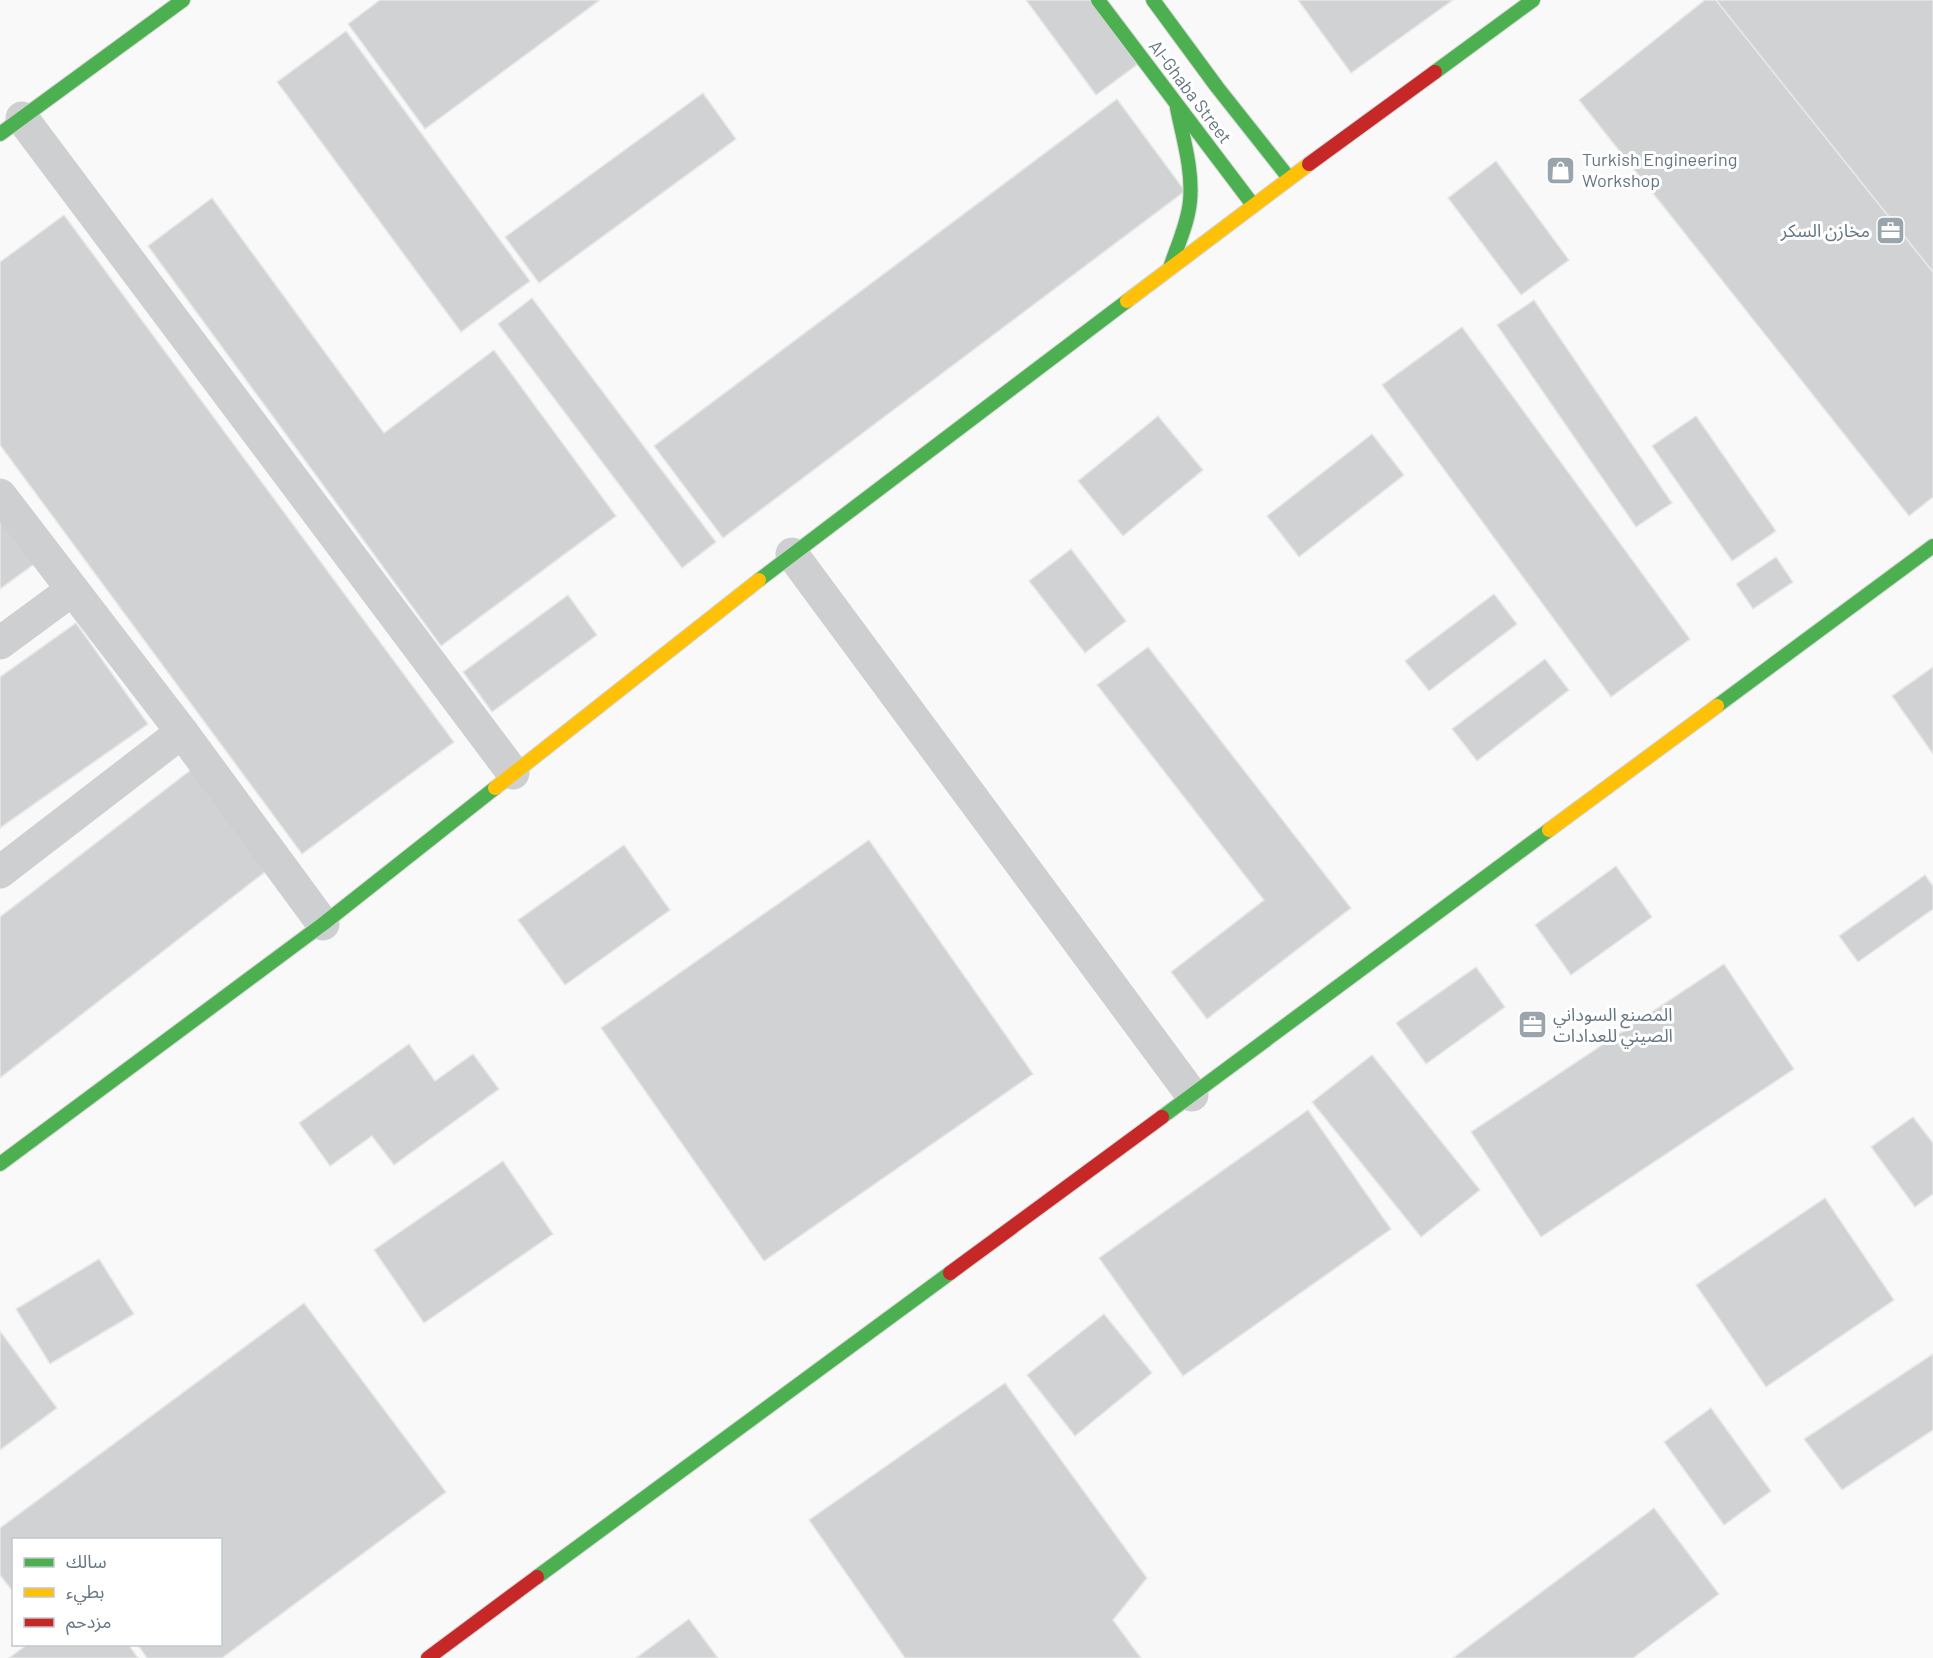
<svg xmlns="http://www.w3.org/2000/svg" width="1933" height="1658" font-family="Barlow,'Noto Sans Arabic',sans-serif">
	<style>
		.building { fill: #d0d2d3; stroke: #e8e8e8; stroke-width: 1.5 }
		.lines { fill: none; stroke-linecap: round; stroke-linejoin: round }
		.fast-casing { stroke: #d5d6d7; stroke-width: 16 }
		.slow-casing { stroke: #d5d6d7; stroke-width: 16 }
		.jam-casing { stroke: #d5d6d7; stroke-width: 16 }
		.street { stroke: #cecfd0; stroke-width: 33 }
		.fast { stroke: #4caf50; stroke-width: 14 }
		.slow { stroke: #ffc107; stroke-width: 14 }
		.jam { stroke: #c62828; stroke-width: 14 }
		.labels { text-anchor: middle; stroke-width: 6; stroke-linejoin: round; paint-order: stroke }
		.street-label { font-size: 18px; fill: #657683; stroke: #fff }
		.poi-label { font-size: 18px; fill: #657683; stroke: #fff; text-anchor: start }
	</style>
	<rect width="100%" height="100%" fill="#f9f9f9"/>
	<g class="building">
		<path d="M380 0H600L425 129 348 24Z"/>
		<path d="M1026 0H1091L1138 64 1096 95Z"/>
		<path d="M1298 0H1453L1351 73Z"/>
		<path d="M1705 0H1716L1933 272V497L1909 516 1579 100Z"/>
		<path d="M1716 0H1933V272Z"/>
		<path d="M346 31 530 281 461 332 277 82Z"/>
		<path d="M703 93 736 139 539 283 505 237Z"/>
		<path d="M1117 99 1185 191 723 538 654 446Z"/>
		<path d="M1496 161 1569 260 1521 295 1448 198Z"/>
		<path d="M212 198 384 433 494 350 616 516 441 646 148 246Z"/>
		<path d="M64 215 454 742 302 854 0 445V262Z"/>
		<path d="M532 298 716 542 682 568 498 324Z"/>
		<path d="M1534 300 1672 503 1636 527 1497 325Z"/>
		<path d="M1462 327 1690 639 1611 697 1382 385Z"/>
		<path d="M1158 416 1203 470 1123 536 1078 481Z"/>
		<path d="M1696 416 1776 531 1732 561 1652 446Z"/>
		<path d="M1372 434 1404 475 1299 557 1267 516Z"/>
		<path d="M0 511 37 562 0 589Z"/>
		<path d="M1071 549 1126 621 1085 653 1029 581Z"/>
		<path d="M1776 557 1793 582 1753 609 1736 584Z"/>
		<path d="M1494 594 1517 624 1429 691 1405 661Z"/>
		<path d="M568 595 597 635 492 712 463 672Z"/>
		<path d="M76 623 148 724 0 828V677Z"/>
		<path d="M1148 647 1351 908 1207 1019 1171 972 1264 900 1097 685Z"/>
		<path d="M1545 659 1569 690 1477 761 1452 729Z"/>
		<path d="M1933 667V754L1892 696Z"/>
		<path d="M192 769 270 868 0 1078V917Z"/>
		<path d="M869 840 1033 1074 764 1261 601 1028Z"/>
		<path d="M624 845 670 910 565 985 518 920Z"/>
		<path d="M1616 866 1652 917 1571 975 1535 925Z"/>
		<path d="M1925 875 1933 886V909L1858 962 1839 936Z"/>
		<path d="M1724 964 1794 1069 1541 1237 1471 1132Z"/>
		<path d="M1476 967 1505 1007 1426 1064 1396 1023Z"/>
		<path d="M409 1044 435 1081 473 1054 499 1089 394 1165 372 1136 330 1166 299 1123Z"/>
		<path d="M1372 1055 1480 1190 1421 1237 1312 1102Z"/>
		<path d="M1308 1110 1391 1229 1183 1376 1099 1258Z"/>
		<path d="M1913 1117 1933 1143V1194L1915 1207 1871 1147Z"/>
		<path d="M503 1161 553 1234 424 1323 374 1250Z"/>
		<path d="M1825 1198 1894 1300 1766 1387 1696 1285Z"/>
		<path d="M99 1259 134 1314 50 1364 16 1309Z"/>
		<path d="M304 1303 446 1492 222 1658H147L137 1644H220V1540H14V1593L0 1575V1528Z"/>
		<path d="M1104 1314 1152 1373 1075 1436 1027 1375Z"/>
		<path d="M0 1331 57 1408 0 1450Z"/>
		<path d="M1933 1354V1430L1842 1490 1804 1439Z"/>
		<path d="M1005 1383 1147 1578 1113 1620 1141 1658H905L809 1520Z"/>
		<path d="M1711 1408 1771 1491 1724 1525 1664 1442Z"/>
		<path d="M1654 1508 1719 1594 1633 1658H1453Z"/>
		<path d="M689 1619 718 1658H636Z"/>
		<path d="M28 1644H128L138 1658H9Z"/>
	</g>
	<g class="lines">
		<defs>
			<g id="fast">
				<path d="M1098 0 1253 205"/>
				<path d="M1153 0 1217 87 1289 178"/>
				<path d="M1435 72 1533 0"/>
				<path d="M0 134 183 0"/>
				<path d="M1170 268C1177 246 1188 224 1190 201 1193 170 1183 138 1177 108"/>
				<path d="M759 580 1127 301"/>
				<path d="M1717 706 1933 546"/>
				<path d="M1162 1117 1549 830"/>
				<path d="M0 1164 323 924 495 788"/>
				<path d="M537 1577 950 1273"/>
			</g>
			<g id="slow">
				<path d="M1127 301 1309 164"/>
				<path d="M495 788 759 580"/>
				<path d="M1549 830 1717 706"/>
			</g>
			<g id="jam">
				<path d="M1309 164 1435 72"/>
				<path d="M950 1273 1162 1117"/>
				<path d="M428 1658 537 1577"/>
			</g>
		</defs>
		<use href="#fast" class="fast-casing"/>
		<use href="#slow" class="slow-casing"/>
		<use href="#jam" class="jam-casing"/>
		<g class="street">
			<path d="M22 118 513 773"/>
			<path d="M0 495 182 732 323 924"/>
			<path d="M792 554 1192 1095"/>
			<path d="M0 643 72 590"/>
			<path d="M0 872 182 732"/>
		</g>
		<use href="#fast" class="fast"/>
		<use href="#slow" class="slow"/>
		<use href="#jam" class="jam"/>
	</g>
	<defs>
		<symbol id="shop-square" viewBox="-11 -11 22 22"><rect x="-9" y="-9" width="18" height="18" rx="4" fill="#99a4ac" stroke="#fff"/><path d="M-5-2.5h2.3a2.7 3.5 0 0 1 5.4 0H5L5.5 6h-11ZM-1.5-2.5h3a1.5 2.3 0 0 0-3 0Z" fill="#fff"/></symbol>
		<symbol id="office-square" viewBox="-11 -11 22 22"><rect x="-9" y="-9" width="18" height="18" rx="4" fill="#99a4ac" stroke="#fff"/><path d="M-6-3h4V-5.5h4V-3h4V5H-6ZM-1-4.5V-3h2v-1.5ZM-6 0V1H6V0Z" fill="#fff"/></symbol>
	</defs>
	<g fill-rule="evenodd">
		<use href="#shop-square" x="1544" y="154" width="33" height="33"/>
		<use href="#office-square" x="1874" y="214" width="33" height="33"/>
		<use href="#office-square" x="1516" y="1008" width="33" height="33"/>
	</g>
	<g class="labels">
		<g class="street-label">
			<text transform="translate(1190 92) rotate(53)" y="6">Al-Ghaba Street</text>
		</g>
		<g class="poi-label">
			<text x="1582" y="166">Turkish Engineering<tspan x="1582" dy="21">Workshop</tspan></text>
			<text x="1870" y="237" text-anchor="end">مخازن السكر</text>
			<text x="1553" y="1021">المصنع السوداني<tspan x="1553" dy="21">الصيني للعدادات</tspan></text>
		</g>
	</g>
	<rect x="12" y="1538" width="210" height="108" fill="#ffffff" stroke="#c1c8cd" stroke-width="1.5"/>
	<rect x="24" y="1558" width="30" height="9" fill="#4caf50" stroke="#c1c8cd" stroke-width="1.5"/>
	<text x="66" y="1568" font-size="18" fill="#657683">سالك</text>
	<rect x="24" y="1588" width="30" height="9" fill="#ffc107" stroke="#c1c8cd" stroke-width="1.5"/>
	<text x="66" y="1598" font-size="18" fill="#657683">بطيء</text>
	<rect x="24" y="1618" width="30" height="9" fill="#c62828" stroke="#c1c8cd" stroke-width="1.5"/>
	<text x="66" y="1628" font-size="18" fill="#657683">مزدحم</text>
</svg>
